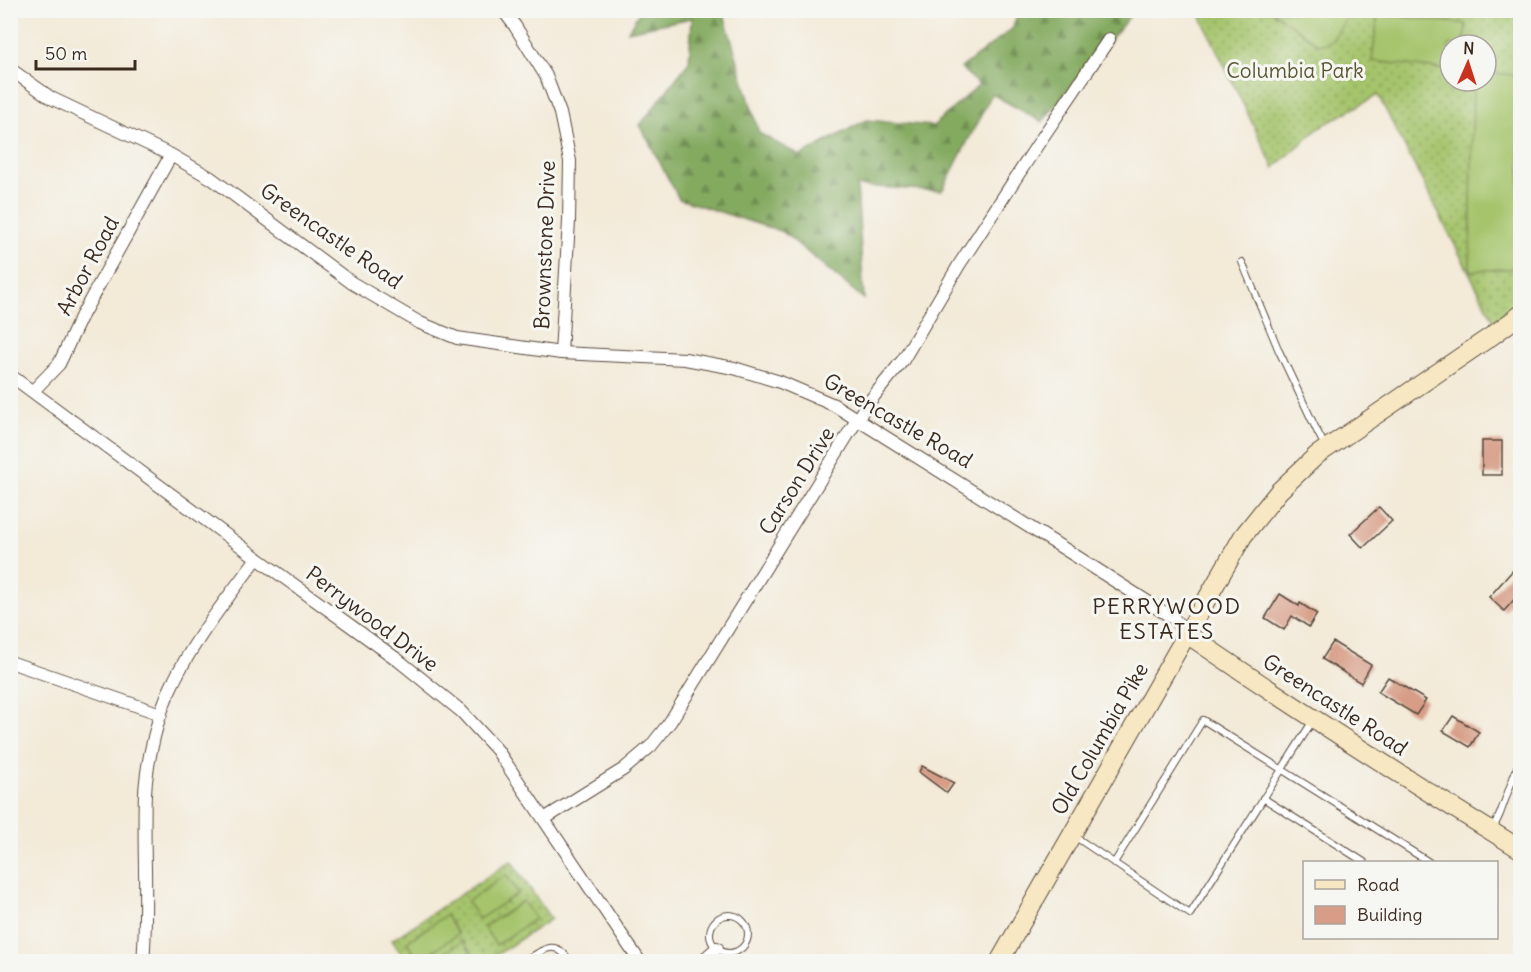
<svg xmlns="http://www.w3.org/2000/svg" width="1531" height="972" font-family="Delius,sans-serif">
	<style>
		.grass { fill: url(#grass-dots); stroke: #707745; stroke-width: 1.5; fill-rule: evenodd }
		.forest { fill: url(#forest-firs); stroke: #606a3f; stroke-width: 1.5 }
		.pitch { fill: #a5c46c; stroke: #707745; stroke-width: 1.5 }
		.building { fill: #d79d87 }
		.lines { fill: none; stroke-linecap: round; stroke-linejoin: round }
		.lane-casing { stroke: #57473a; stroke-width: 8 }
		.street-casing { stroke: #57473a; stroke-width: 14 }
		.secondary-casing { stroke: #57473a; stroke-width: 20 }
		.lane { stroke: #fff; stroke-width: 6 }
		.street { stroke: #fff; stroke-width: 12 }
		.secondary { stroke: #f7e8c3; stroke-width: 18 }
		.labels { text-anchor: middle; stroke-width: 6; stroke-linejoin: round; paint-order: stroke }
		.park-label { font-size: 21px; fill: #5b5835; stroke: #f6f6f2 }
		.street-label { font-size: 21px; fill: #3b2a1e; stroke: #f6f6f2 }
		.neighbourhood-label { font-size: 22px; letter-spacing: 1.5px; fill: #3b2a1e; stroke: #f6f6f2 }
	</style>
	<defs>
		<pattern id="grass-dots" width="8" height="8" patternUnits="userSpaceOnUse" patternTransform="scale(1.5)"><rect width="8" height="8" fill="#a5c46c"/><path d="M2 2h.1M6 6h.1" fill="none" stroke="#889f58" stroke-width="1.8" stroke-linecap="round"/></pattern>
		<pattern id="forest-firs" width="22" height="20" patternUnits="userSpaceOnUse" patternTransform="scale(1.5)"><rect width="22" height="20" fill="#84aa60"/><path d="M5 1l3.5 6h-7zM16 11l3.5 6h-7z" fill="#6d8b4f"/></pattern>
	</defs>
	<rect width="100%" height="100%" fill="#f6f6f2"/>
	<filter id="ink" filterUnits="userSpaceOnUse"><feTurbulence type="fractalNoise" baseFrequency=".0167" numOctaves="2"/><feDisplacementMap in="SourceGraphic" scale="12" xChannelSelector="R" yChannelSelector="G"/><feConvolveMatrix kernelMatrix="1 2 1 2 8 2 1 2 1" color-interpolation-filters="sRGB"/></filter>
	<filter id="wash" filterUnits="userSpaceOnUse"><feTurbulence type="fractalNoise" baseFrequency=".008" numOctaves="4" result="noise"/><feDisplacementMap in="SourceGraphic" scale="24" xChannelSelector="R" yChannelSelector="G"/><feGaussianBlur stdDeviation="1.35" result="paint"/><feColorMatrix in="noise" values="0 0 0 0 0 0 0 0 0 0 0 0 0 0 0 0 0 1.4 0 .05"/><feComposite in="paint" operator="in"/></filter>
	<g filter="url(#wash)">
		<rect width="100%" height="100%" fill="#f3ead8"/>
		<g class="grass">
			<path d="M1198 11H1520V301L1494 321 1378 95 1320 127 1274 168ZM1450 45H1486V81H1450Z"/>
			<path d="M511 861 551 919 487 961H406L392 940Z"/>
		</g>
		<path class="forest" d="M640 11H723L759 133 800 156 866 120 933 126 979 85 961 68 1013 28 1018 11H1134L1042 122 992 94 942 191 857 186 864 299 783 232 679 199 640 125 689 62 692 18 628 31Z"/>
		<g class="pitch">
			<path d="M1272 11H1351L1332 41 1319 45Z"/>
			<path d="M1378 14 1466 24 1464 45H1450V70L1372 61Z"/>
			<path d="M1486 72 1520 76V268L1470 271 1473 82 1486 81Z"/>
			<path d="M506 875 518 893 479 919 467 902Z"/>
			<path d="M523 901 535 919 496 945 484 927Z"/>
			<path d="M446 915 458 934 419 960 407 942Z"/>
			<path d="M463 941 475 959 472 961H433Z"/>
		</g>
		<g id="blocks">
			<g class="building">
				<rect x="1482" y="441" width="20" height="34"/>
				<path d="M1379 507 1392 521 1363 548 1350 534Z"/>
				<path d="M1514 569 1521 575V592L1504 611 1489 597Z"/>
				<path d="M1280 594 1299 606 1300 603 1317 614 1309 627 1292 616 1284 630 1265 618Z"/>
				<path d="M1333 642 1371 665 1361 683 1322 659Z"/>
				<path d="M1388 677 1426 700 1416 715 1378 692Z"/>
				<path d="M1453 716 1479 732 1470 747 1443 731Z"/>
				<path d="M922 766 954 783 947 793 919 772Z"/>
			</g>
		</g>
	</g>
	<g filter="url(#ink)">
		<use href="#blocks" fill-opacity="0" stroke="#57473a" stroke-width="1.5"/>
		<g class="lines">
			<defs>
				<g id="lane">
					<path d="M1242 262 1279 351 1317 431 1325 446"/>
					<path d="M1263 798 1364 862"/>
					<path d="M1492 831 1500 814 1520 759"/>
					<path d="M1074 836 1190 914 1312 722"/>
					<path d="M1114 863 1203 720 1429 862"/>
					<circle cx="729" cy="934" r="19"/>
					<path d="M524 962C543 950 555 937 570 962"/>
				</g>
				<g id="street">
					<path d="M503 10 515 26 546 76 560 113 570 161 569 221 561 353"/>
					<path d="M10 69 51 98 171 155 211 178 352 283 420 323 457 338 561 353 685 359 734 368 780 382 834 405 1071 553 1173 618 1187 634"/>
					<path d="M10 375 257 558 398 660 461 711 497 750 640 962"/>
					<path d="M33 391 59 364 81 317 171 155"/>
					<path d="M10 662 161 714"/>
					<path d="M544 819 624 769 651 746 670 722 865 407 903 360 959 265 1038 144 1109 39"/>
					<path d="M143 962C148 905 143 849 145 793 147 760 158 712 173 683 195 638 228 598 257 558"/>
					<path d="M701 962 717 948"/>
				</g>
				<g id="secondary">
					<path d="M1187 634C1296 709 1408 780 1520 849"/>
					<path d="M999 962 1243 536 1279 491 1317 455 1493 335 1520 315"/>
				</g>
			</defs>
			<use href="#lane" class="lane-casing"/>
			<use href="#street" class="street-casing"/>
			<use href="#secondary" class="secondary-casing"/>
			<use href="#lane" class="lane"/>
			<use href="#street" class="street"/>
			<use href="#secondary" class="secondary"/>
		</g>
	</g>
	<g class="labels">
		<g class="park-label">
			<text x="1295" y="78">Columbia Park</text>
		</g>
		<g class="street-label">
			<text transform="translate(331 236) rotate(35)" y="7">Greencastle Road</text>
			<text transform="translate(545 245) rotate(-88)" y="7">Brownstone Drive</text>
			<text transform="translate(88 266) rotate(-62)" y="7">Arbor Road</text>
			<text transform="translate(898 421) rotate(30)" y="7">Greencastle Road</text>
			<text transform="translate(797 481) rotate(-58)" y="7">Carson Drive</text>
			<text transform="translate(372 619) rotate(37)" y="7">Perrywood Drive</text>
			<text transform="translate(1335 705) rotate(33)" y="7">Greencastle Road</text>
			<text transform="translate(1100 739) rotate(-60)" y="7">Old Columbia Pike</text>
		</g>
		<g class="neighbourhood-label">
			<text x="1167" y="614">PERRYWOOD<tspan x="1167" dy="25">ESTATES</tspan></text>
		</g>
	</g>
	<rect width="1531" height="972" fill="none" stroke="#f6f6f2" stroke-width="36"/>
	<rect x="1303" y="861" width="195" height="78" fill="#f6f6f2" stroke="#aba49d" stroke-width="1.5"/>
	<rect x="1315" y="880" width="30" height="9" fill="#f7e8c3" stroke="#aba49d" stroke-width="1.5"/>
	<text x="1357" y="891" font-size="18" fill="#3b2a1e">Road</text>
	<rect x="1315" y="906" width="30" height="18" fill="#d79d87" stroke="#aba49d" stroke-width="1.5"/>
	<text x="1357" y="921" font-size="18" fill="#3b2a1e">Building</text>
	<g transform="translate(1468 63) rotate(3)"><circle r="28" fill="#f6f6f2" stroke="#aba49d" stroke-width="1.5"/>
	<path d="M0-4.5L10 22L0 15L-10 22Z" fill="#c8321e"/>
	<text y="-9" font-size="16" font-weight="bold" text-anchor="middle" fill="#3b2a1e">N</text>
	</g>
	<path d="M36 60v9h99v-9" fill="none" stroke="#3b2a1e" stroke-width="3"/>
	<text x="45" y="60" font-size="18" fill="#3b2a1e" stroke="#f6f6f2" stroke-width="4.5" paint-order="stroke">50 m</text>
</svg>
